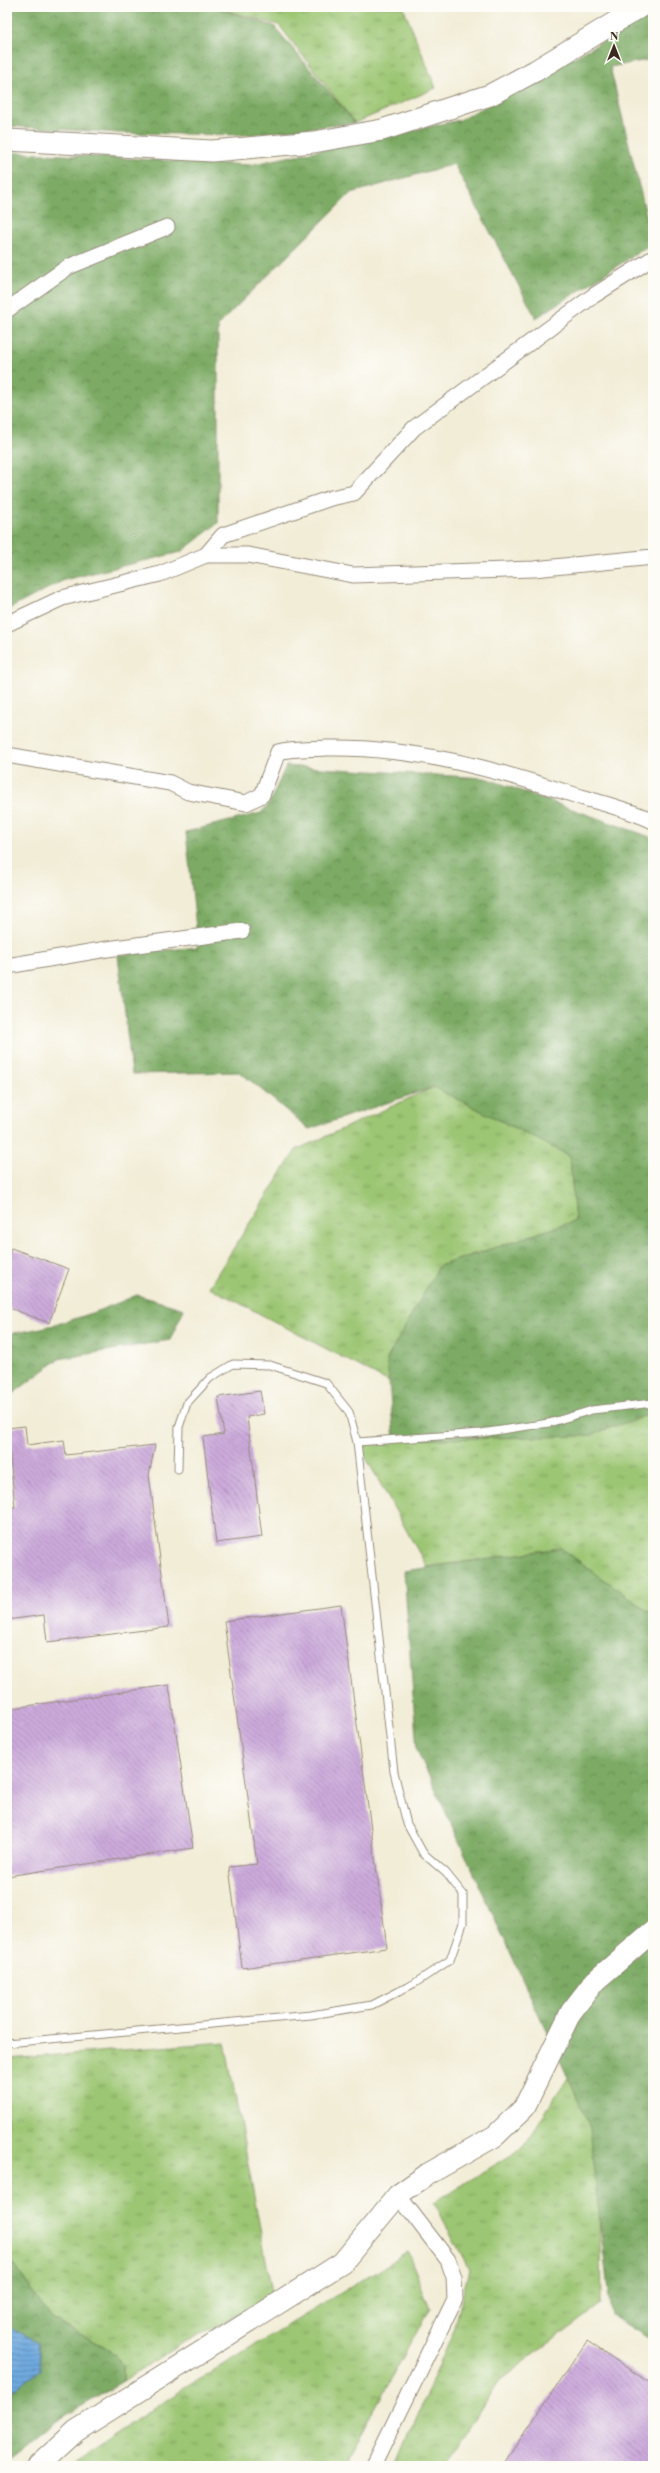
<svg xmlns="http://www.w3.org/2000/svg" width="660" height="2473" font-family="'Libre Bodoni',serif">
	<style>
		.grass { fill: url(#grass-tufts); stroke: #6c7848 }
		.forest { fill: url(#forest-crowns); stroke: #5c6a42 }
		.water { fill: url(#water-rules); stroke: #546a7e }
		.building { fill: url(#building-back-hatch) }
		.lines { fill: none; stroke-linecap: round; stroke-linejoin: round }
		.lane-casing { stroke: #968c7a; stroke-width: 9 }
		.street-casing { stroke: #968c7a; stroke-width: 17 }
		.secondary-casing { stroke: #968c7a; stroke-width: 23 }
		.lane { stroke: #fff; stroke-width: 7 }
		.street { stroke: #fff; stroke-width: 15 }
		.secondary { stroke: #fff; stroke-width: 21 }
	</style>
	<defs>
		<pattern id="grass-tufts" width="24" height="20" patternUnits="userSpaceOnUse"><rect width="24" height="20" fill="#9cc673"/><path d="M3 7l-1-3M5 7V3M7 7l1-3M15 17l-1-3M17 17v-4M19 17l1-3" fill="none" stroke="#80a15e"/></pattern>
		<pattern id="forest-crowns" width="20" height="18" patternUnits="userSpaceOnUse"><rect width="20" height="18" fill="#7dab65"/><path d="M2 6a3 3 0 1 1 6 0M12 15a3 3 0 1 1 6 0" fill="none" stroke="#688b53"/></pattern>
		<pattern id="water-rules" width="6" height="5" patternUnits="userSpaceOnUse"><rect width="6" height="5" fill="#6ea9df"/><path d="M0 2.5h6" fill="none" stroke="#5c8ab4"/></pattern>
		<pattern id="building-back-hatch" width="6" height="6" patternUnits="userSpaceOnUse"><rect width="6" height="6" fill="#ccaadc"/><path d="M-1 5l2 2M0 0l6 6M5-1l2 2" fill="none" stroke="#a78bb2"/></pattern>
	</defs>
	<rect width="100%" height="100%" fill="#fdfcf7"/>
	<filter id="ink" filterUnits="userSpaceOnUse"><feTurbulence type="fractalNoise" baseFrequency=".025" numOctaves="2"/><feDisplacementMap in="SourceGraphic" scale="8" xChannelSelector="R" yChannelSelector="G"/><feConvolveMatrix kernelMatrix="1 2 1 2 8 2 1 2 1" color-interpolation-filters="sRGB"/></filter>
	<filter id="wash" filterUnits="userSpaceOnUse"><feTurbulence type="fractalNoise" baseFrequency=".012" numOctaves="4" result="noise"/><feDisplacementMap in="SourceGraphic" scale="16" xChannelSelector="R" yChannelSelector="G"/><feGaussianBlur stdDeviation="0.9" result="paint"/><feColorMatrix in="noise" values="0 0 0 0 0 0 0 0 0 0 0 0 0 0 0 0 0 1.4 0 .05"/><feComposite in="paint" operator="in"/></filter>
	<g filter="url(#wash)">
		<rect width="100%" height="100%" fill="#f2edd7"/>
		<g class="grass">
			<path d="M214 7H403L436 88 355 123 279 25Z"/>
			<path d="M434 1087 570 1156 575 1221 439 1266 389 1382 209 1287 296 1150Z"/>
			<path d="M653 1392V1615L561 1548 427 1567 357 1442Z"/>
			<path d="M225 2042 273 2297 183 2343 123 2382V2364L107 2348 51 2319 7 2254V2242L13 2239 7 2188V2059Z"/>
			<path d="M568 2078 598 2140 601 2304 499 2381 446 2466H396L455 2327 469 2269 434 2202 521 2149Z"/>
			<path d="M408 2252 430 2308 343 2466H69L171 2397Z"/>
		</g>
		<g class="forest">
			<path d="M7 7H213L274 26 355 123 246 135 119 133 7 126Z"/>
			<path d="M653 14V59L610 67 653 243 536 318 454 164 351 193 218 325V523L181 552 64 580 7 610V152L250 165 460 120Z"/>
			<path d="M286 766 485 778 653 838V1413L587 1436 394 1440 387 1359 439 1266 575 1221 570 1156 434 1087 309 1129 240 1072 132 1074 118 955 198 947 186 832 261 813 269 804Z"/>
			<path d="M137 1295 184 1309 170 1340 59 1359 7 1398V1334C55 1328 92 1314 137 1295Z"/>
			<path d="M561 1548 653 1615V2341L611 2315 588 2121 417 1750 404 1571Z"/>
			<path d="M7 2254 51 2319 107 2348 123 2364V2382L63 2417 7 2461Z"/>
		</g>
		<path class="water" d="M7 2326 38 2342 41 2370 7 2393Z"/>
		<g id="blocks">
			<g class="building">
				<path d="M11 1248 69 1269 49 1323 7 1307V1259Z"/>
				<path d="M260 1391 264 1414 247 1417 262 1537 216 1543 203 1437 224 1434 218 1397Z"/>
				<path d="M25 1426 27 1445 64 1440 66 1455 155 1445 149 1475 169 1627 47 1642 44 1615 7 1620V1508L15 1507 7 1428Z"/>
				<path d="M341 1605 387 1948 242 1968 229 1867 257 1864 224 1621Z"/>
				<path d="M169 1685 193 1848 7 1876V1709Z"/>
				<path d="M587 2341 653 2385V2466H502Z"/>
			</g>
		</g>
	</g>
	<g filter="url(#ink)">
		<use href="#blocks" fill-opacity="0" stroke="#968c7a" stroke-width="1"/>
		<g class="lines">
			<defs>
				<g id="lane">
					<path d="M357 1442 481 1433 549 1423 592 1410 653 1403"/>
					<path d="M7 2043 311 2015 372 2005 415 1983 450 1960 463 1923V1894L446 1873 423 1853 407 1824 394 1772 357 1442 349 1412 326 1383 270 1365 233 1364 210 1378 187 1403 179 1427 178 1469"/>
				</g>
				<g id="street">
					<path d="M7 310 68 267 167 227"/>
					<path d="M206 555 223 535 331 498 354 493 414 428 593 296 653 258"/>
					<path d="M7 624 62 598 160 574 206 555H248L353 575 534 569 653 557"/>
					<path d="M7 755 170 783 188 792 246 803 262 795 278 752C293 748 309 749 326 748 413 746 498 770 581 797 605 804 630 810 653 821"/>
					<path d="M7 966 107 949 242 931"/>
					<path d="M373 2466 455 2299 454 2277 448 2260 398 2195"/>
				</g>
				<g id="secondary">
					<path d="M7 140 212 151 314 142 382 130 490 95 535 71 640 7"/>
					<path d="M38 2466 76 2431 342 2263 398 2195 428 2174 495 2136 524 2108 571 2012 595 1981 653 1931"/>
				</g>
			</defs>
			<use href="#lane" class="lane-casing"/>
			<use href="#street" class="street-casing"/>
			<use href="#secondary" class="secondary-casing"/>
			<use href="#lane" class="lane"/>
			<use href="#street" class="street"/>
			<use href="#secondary" class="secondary"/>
		</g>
	</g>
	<rect width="660" height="2473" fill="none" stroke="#fdfcf7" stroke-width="24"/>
	<g transform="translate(614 46)" stroke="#fdfcf7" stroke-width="3" paint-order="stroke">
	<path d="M0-3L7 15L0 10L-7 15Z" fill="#3b2a1e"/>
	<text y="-6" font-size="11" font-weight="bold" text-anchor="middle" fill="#3b2a1e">N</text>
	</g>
</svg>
